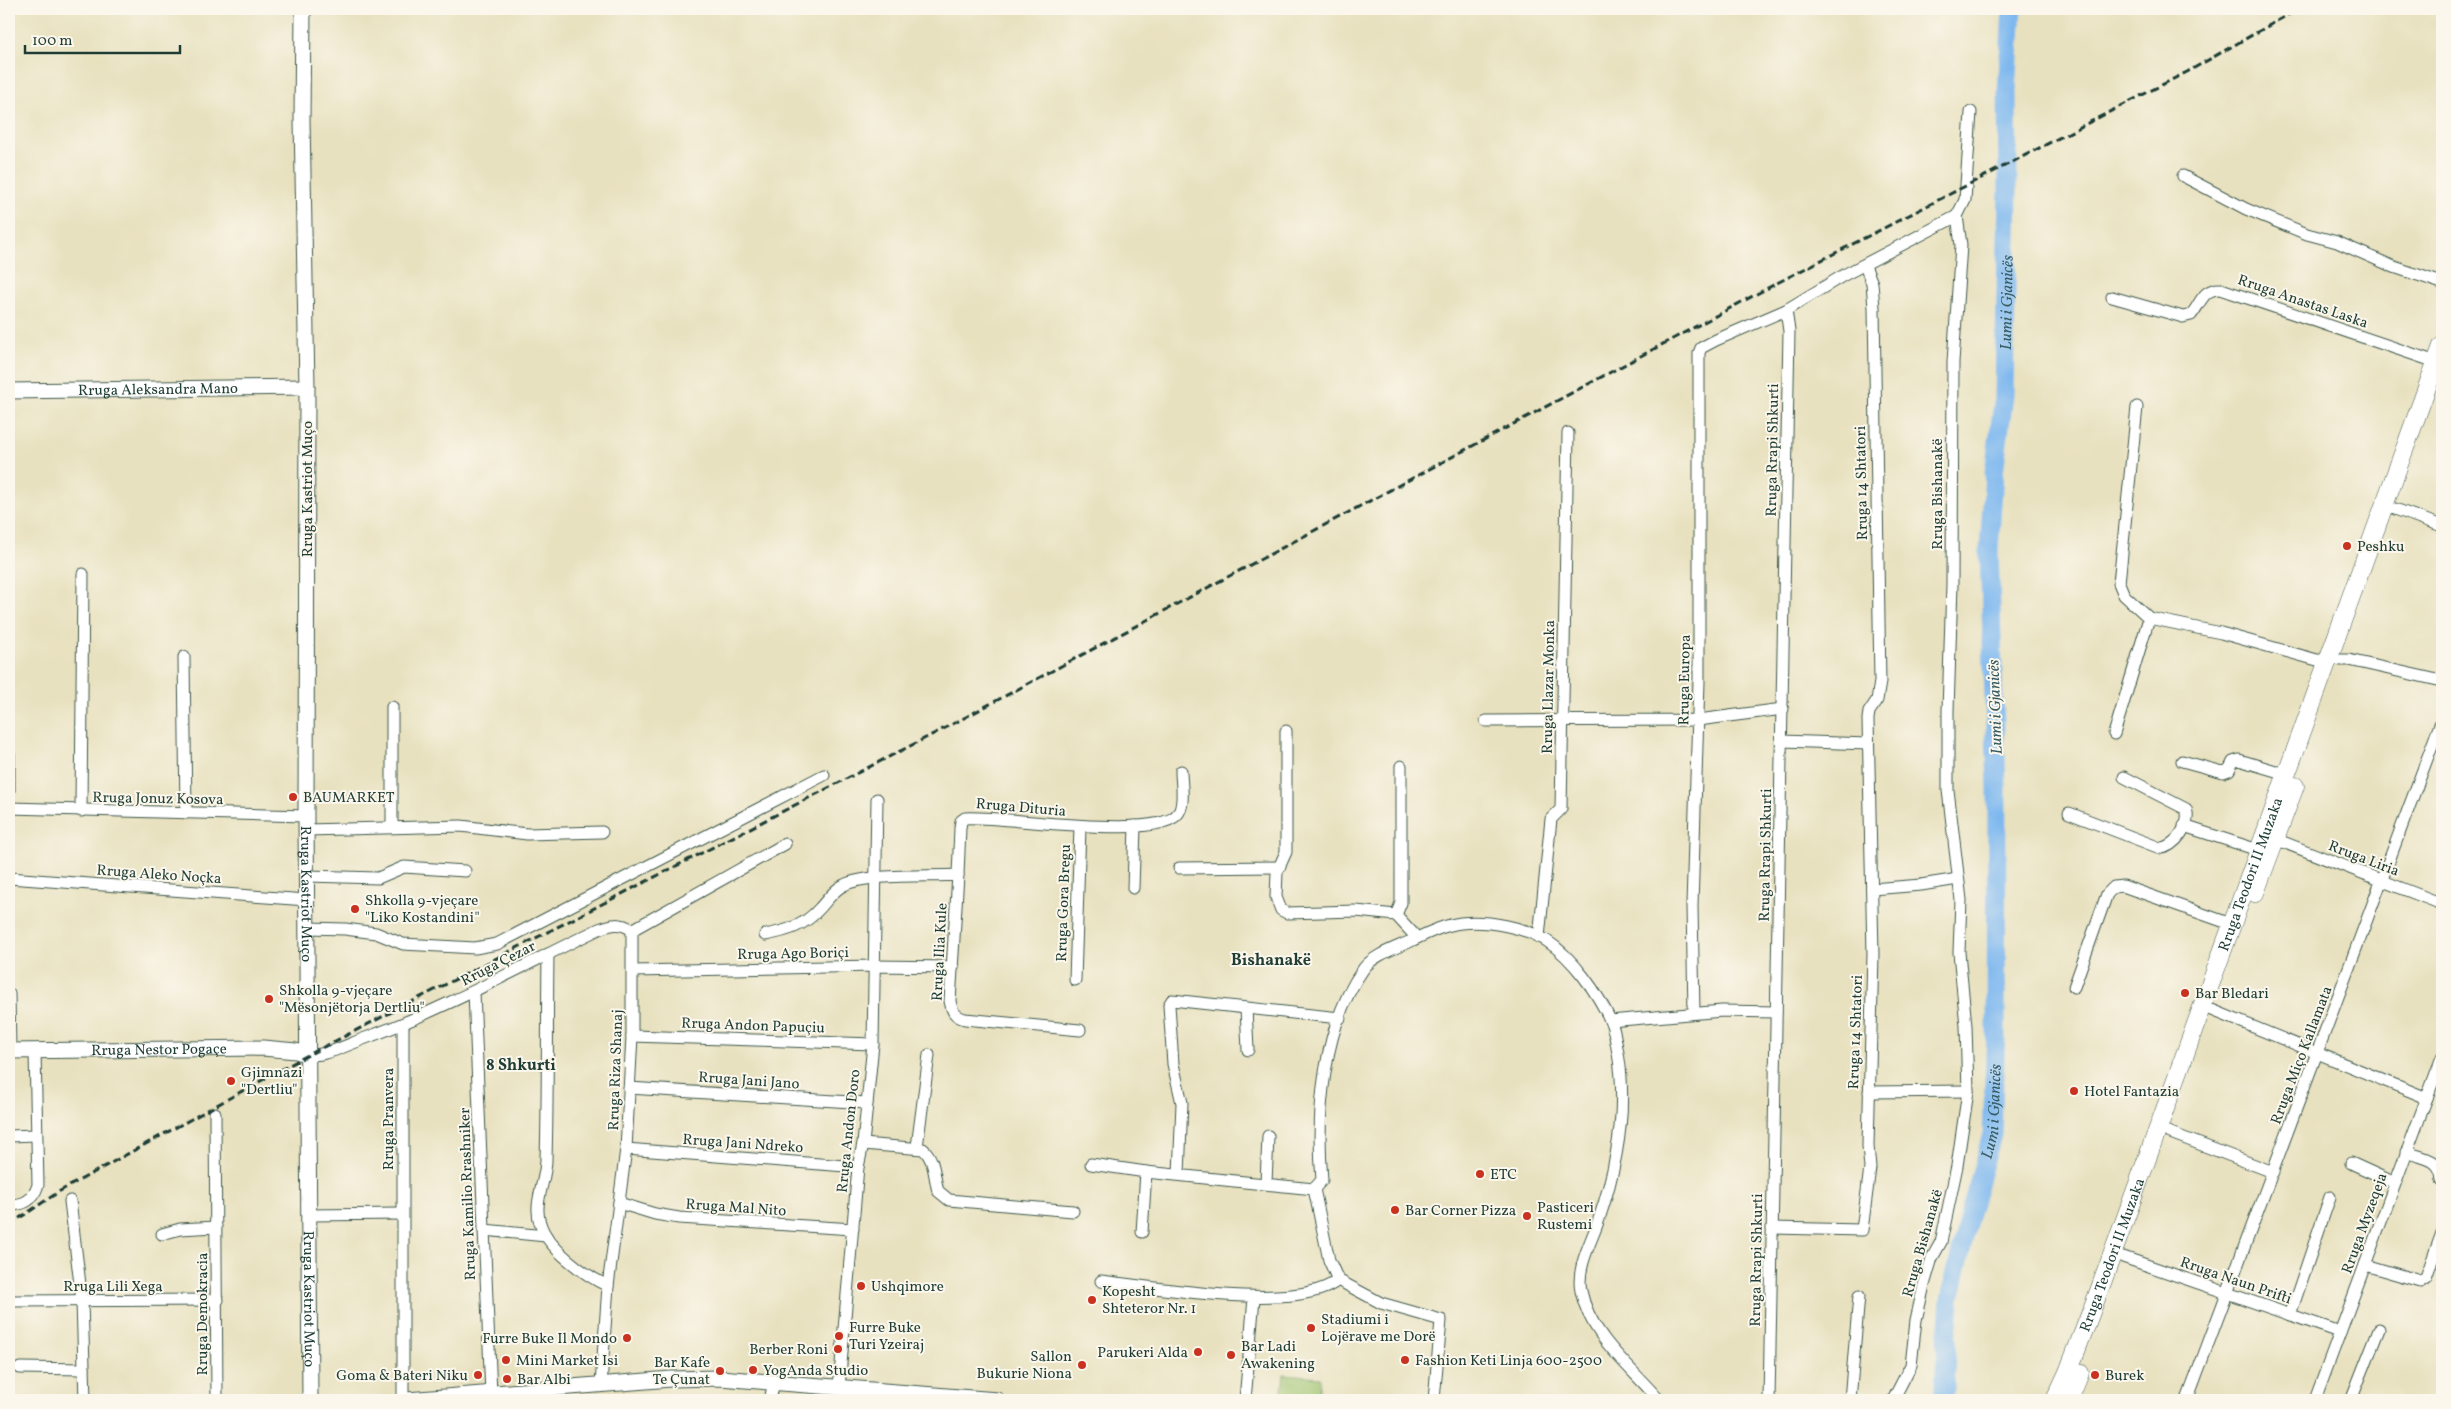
<svg xmlns="http://www.w3.org/2000/svg" width="2451" height="1409" font-family="Vollkorn,serif">
	<style>
		.green { fill: #9dc26d; stroke: #5e8050 }
		.lines { fill: none; stroke-linecap: round; stroke-linejoin: round }
		.river { stroke: #7eb8ef; stroke-width: 19 }
		.street-casing { stroke: #3d5649; stroke-width: 13 }
		.secondary-casing { stroke: #3d5649; stroke-width: 17 }
		.primary-casing { stroke: #3d5649; stroke-width: 19 }
		.street { stroke: #fff; stroke-width: 11 }
		.secondary { stroke: #fff; stroke-width: 15 }
		.primary { stroke: #fff; stroke-width: 18 }
		.rail { stroke: #1f3d34; stroke-width: 3; stroke-dasharray: 8 4; stroke-linecap: butt }
		.poi-dot { fill: #c8321e; stroke: #fbf7ec; stroke-width: 2 }
		.labels { text-anchor: middle; stroke-width: 4; stroke-linejoin: round; paint-order: stroke }
		.street-label { font-size: 15px; fill: #1f3d34; stroke: #fbf7ec }
		.poi-label { font-size: 15px; fill: #1f3d34; stroke: #fbf7ec; text-anchor: start }
		.water-label { font-size: 16px; font-style: italic; fill: #375c63; stroke: #fbf7ec }
		.neighbourhood-label { font-size: 16px; font-weight: bold; fill: #1f3d34; stroke: #fbf7ec }
	</style>
	<rect width="100%" height="100%" fill="#fbf7ec"/>
	<filter id="ink" filterUnits="userSpaceOnUse"><feTurbulence type="fractalNoise" baseFrequency=".02" numOctaves="2"/><feDisplacementMap in="SourceGraphic" scale="10" xChannelSelector="R" yChannelSelector="G"/><feConvolveMatrix kernelMatrix="1 2 1 2 8 2 1 2 1" color-interpolation-filters="sRGB"/></filter>
	<filter id="wash" filterUnits="userSpaceOnUse"><feTurbulence type="fractalNoise" baseFrequency=".0096" numOctaves="4" result="noise"/><feDisplacementMap in="SourceGraphic" scale="20" xChannelSelector="R" yChannelSelector="G"/><feGaussianBlur stdDeviation="1.12" result="paint"/><feColorMatrix in="noise" values="0 0 0 0 0 0 0 0 0 0 0 0 0 0 0 0 0 1.4 0 .05"/><feComposite in="paint" operator="in"/></filter>
	<g filter="url(#wash)">
		<rect width="100%" height="100%" fill="#e8e1bf"/>
		<path class="green" d="M1284 1374 1320 1377 1318 1400H1281Z"/>
		<g class="lines">
			<path class="river" id="s1" d="M1943 1400 1950 1299 1967 1224 1992 1134 1996 1032 1997 789 1989 551 1994 473 2004 395 2008 189 2007 92 2012 9"/>
		</g>
	</g>
	<g filter="url(#ink)">
		<g class="lines">
			<defs>
				<g id="street">
					<path d="M2183 176 2246 209 2307 234 2337 242 2394 267 2442 283"/>
					<path d="M2112 297 2183 317 2191 315C2201 303 2203 288 2221 289L2436 362"/>
					<path d="M2137 407 2119 583 2124 595 2149 618 2221 633 2317 660H2328"/>
					<path d="M2395 509 2442 526"/>
					<path d="M184 657 186 813"/>
					<path d="M2340 660H2349L2442 681"/>
					<path d="M392 707V827"/>
					<path d="M1486 721 1698 720 1783 709"/>
					<path d="M1286 731V852L1277 872 1276 897 1281 910 1287 913 1356 911 1396 915 1401 903V766"/>
					<path d="M2114 734 2149 618"/>
					<path d="M1782 741 1868 744"/>
					<path d="M9 755V790"/>
					<path d="M2182 761 2223 772 2229 770 2233 762 2239 760 2286 774"/>
					<path d="M9 808 306 816"/>
					<path d="M81 811 83 574"/>
					<path d="M2069 813 2160 848C2175 848 2192 823 2186 809L2124 777"/>
					<path d="M2184 826 2258 850"/>
					<path d="M307 830 461 826 527 834 602 832"/>
					<path d="M2275 839 2442 904"/>
					<path d="M1179 868 1280 867"/>
					<path d="M958 875 960 828 961 821 965 818C1000 815 1162 843 1179 812 1185 802 1181 783 1181 771"/>
					<path d="M307 876 378 878 404 867 465 871"/>
					<path d="M9 878 307 900"/>
					<path d="M1133 888 1135 826"/>
					<path d="M1872 889 1921 885 1958 879"/>
					<path d="M1396 915 1417 938"/>
					<path d="M308 928 345 929 376 933 403 944 475 948 497 944 824 775"/>
					<path d="M765 935C787 931 804 926 819 909 827 901 833 890 844 885 868 873 929 877 958 875L950 1001C952 1011 954 1016 965 1019L1080 1030"/>
					<path d="M1539 937 1551 819 1561 809 1568 433"/>
					<path d="M548 954C547 1022 548 1091 546 1160 546 1180 533 1203 540 1223 547 1248 586 1276 608 1286"/>
					<path d="M633 971 874 966 953 967"/>
					<path d="M1075 980 1080 827"/>
					<path d="M2074 987 2107 894 2114 887 2123 886 2231 924"/>
					<path d="M474 992 491 1394"/>
					<path d="M9 994 10 1051"/>
					<path d="M1246 1008 1248 1050"/>
					<path d="M2212 1010 2427 1098"/>
					<path d="M1694 1013 1692 906 1699 681V353L1701 348 1716 340 1786 310 1844 275 1957 216"/>
					<path d="M1610 1021 1722 1011 1776 1012"/>
					<path d="M403 1025V1400"/>
					<path d="M632 1036 873 1044"/>
					<path d="M308 1055C326 1056 345 1046 363 1039 445 1009 520 967 599 929 612 924 620 922 632 930"/>
					<path d="M629 1088 867 1103"/>
					<path d="M1869 1092 1968 1091"/>
					<path d="M215 1113 217 1400"/>
					<path d="M2168 1132 2273 1172"/>
					<path d="M9 1136 36 1135"/>
					<path d="M863 1144 923 1149C935 1159 934 1177 938 1191L949 1200 1073 1211"/>
					<path d="M917 1147 929 1055"/>
					<path d="M626 1149 858 1167"/>
					<path d="M2406 1152C2425 1159 2441 1158 2442 1180"/>
					<path d="M2351 1163 2395 1183"/>
					<path d="M1091 1164 1146 1172"/>
					<path d="M1179 1174 1182 1103 1173 1064 1169 1005 1172 1000 1340 1018"/>
					<path d="M1266 1183 1268 1136"/>
					<path d="M70 1201 82 1301 85 1400"/>
					<path d="M619 1203 655 1214 679 1218 853 1229"/>
					<path d="M9 1205C25 1205 33 1200 38 1185L35 1052"/>
					<path d="M309 1215 402 1214"/>
					<path d="M1772 1228 1862 1230 1870 1168 1868 1146 1873 954 1868 719 1869 712 1877 700 1880 682 1874 308 1872 283 1865 266"/>
					<path d="M484 1230 546 1236"/>
					<path d="M1142 1232 1146 1172 1314 1189"/>
					<path d="M162 1234 180 1229 216 1227"/>
					<path d="M2123 1257 2340 1332"/>
					<path d="M2365 1265 2420 1281 2426 1277 2442 1233"/>
					<path d="M1101 1281C1152 1287 1300 1313 1338 1280"/>
					<path d="M9 1301 218 1300"/>
					<path d="M2290 1315 2330 1197"/>
					<path d="M20 1368 84 1369"/>
					<path d="M601 1385 608 1286 626 1149 632 1036V930L785 844"/>
					<path d="M839 1387 858 1167 863 1144 873 1044 877 799"/>
					<path d="M770 1400 774 1382"/>
					<path d="M1245 1400 1254 1298"/>
					<path d="M1434 1400 1441 1320 1381 1303 1338 1280 1329 1260 1314 1189 1322 1180C1316 1113 1323 1025 1364 968 1375 954 1397 948 1413 940 1428 933 1444 925 1461 923 1487 920 1525 927 1547 941 1573 958 1598 993 1611 1022 1615 1032 1616 1043 1618 1053 1628 1110 1617 1166 1599 1219 1592 1241 1576 1267 1581 1291 1590 1336 1631 1367 1659 1400"/>
					<path d="M1769 1400 1789 331 1786 310"/>
					<path d="M1850 1400 1859 1296"/>
					<path d="M1893 1400 1911 1365 1916 1320 1924 1285 1932 1258 1941 1242 1957 1166 1968 1091 1966 1026 1959 952 1961 900 1948 790V711L1952 584 1953 362 1961 245 1957 216 1965 200 1971 112"/>
					<path d="M2187 1400 2442 719"/>
					<path d="M2315 1400 2442 1057"/>
					<path d="M2351 1400 2379 1329"/>
				</g>
				<g id="secondary">
					<path id="s2" d="M303 9 302 120 307 387 306 816 310 1400"/>
					<path id="s3" d="M9 391 307 387"/>
					<path id="s4" d="M9 1051 263 1048 296 1051 308 1055"/>
					<path d="M407 1400 671 1379 720 1378 997 1400"/>
				</g>
				<g id="primary">
					<path d="M2255 893 2295 786"/>
					<path id="s5" d="M2055 1400 2068 1372 2099 1291 2442 346"/>
					<path d="M2069 1400 2080 1373"/>
				</g>
			</defs>
			<use href="#street" class="street-casing"/>
			<use href="#secondary" class="secondary-casing"/>
			<use href="#primary" class="primary-casing"/>
			<use href="#street" class="street"/>
			<use href="#secondary" class="secondary"/>
			<use href="#primary" class="primary"/>
			<path class="rail" d="M9 1225 60 1191 308 1055 949 726 1779 282 2187 72 2298 9"/>
		</g>
	</g>
	<g class="poi-dot">
		<circle cx="2347" cy="546" r="5"/>
		<circle cx="293" cy="797" r="5"/>
		<circle cx="355" cy="909" r="5"/>
		<circle cx="2185" cy="993" r="5"/>
		<circle cx="269" cy="999" r="5"/>
		<circle cx="231" cy="1081" r="5"/>
		<circle cx="2074" cy="1091" r="5"/>
		<circle cx="1480" cy="1174" r="5"/>
		<circle cx="1395" cy="1210" r="5"/>
		<circle cx="1527" cy="1216" r="5"/>
		<circle cx="861" cy="1286" r="5"/>
		<circle cx="1092" cy="1300" r="5"/>
		<circle cx="1311" cy="1328" r="5"/>
		<circle cx="839" cy="1336" r="5"/>
		<circle cx="627" cy="1338" r="5"/>
		<circle cx="838" cy="1349" r="5"/>
		<circle cx="1198" cy="1352" r="5"/>
		<circle cx="1231" cy="1355" r="5"/>
		<circle cx="506" cy="1360" r="5"/>
		<circle cx="1405" cy="1360" r="5"/>
		<circle cx="1082" cy="1365" r="5"/>
		<circle cx="753" cy="1370" r="5"/>
		<circle cx="720" cy="1371" r="5"/>
		<circle cx="478" cy="1375" r="5"/>
		<circle cx="2095" cy="1375" r="5"/>
		<circle cx="507" cy="1379" r="5"/>
	</g>
	<g class="labels">
		<g class="street-label">
			<text transform="translate(2303 301) rotate(19)" y="5">Rruga Anastas Laska</text>
			<text dy="5" stroke="none"><textPath href="#s3" startOffset="149">Rruga Aleksandra Mano</textPath></text>
			<text transform="translate(1772 450) rotate(-89)" y="5">Rruga Rrapi Shkurti</text>
			<text transform="translate(1861 483) rotate(-91)" y="5">Rruga 14 Shtatori</text>
			<text transform="translate(307 489) rotate(-90)" y="5">Rruga Kastriot Muço</text>
			<text transform="translate(1937 494) rotate(-90)" y="5">Rruga Bishanakë</text>
			<text transform="translate(1684 680) rotate(-89)" y="5">Rruga Europa</text>
			<text transform="translate(1548 687) rotate(-89)" y="5">Rruga Llazar Monka</text>
			<text transform="translate(158 798) rotate(1)" y="5">Rruga Jonuz Kosova</text>
			<text transform="translate(1021 807) rotate(5)" y="5">Rruga Dituria</text>
			<text transform="translate(1765 855) rotate(-89)" y="5">Rruga Rrapi Shkurti</text>
			<text transform="translate(2364 858) rotate(21)" y="5">Rruga Liria</text>
			<text transform="translate(159 874) rotate(4)" y="5">Rruga Aleko Noçka</text>
			<text dy="5" stroke="none"><textPath href="#s5" startOffset="561">Rruga Teodori II Muzaka</textPath></text>
			<text dy="5" stroke="none"><textPath href="#s2" startOffset="885">Rruga Kastriot Muço</textPath></text>
			<text transform="translate(1063 903) rotate(-88)" y="5">Rruga Gora Bregu</text>
			<text transform="translate(939 952) rotate(-87)" y="5">Rruga Ilia Kule</text>
			<text transform="translate(793 953) rotate(-1)" y="5">Rruga Ago Boriçi</text>
			<text transform="translate(498 963) rotate(-27)" y="5">Rruga Çezar</text>
			<text transform="translate(753 1025) rotate(2)" y="5">Rruga Andon Papuçiu</text>
			<text transform="translate(1855 1032) rotate(-88)" y="5">Rruga 14 Shtatori</text>
			<text dy="5" stroke="none"><textPath href="#s4" startOffset="150">Rruga Nestor Pogaçe</textPath></text>
			<text transform="translate(2301 1055) rotate(-69)" y="5">Rruga Miço Kallamata</text>
			<text transform="translate(615 1070) rotate(-88)" y="5">Rruga Riza Shanaj</text>
			<text transform="translate(749 1080) rotate(4)" y="5">Rruga Jani Jano</text>
			<text transform="translate(388 1119) rotate(-90)" y="5">Rruga Pranvera</text>
			<text transform="translate(848 1131) rotate(-84)" y="5">Rruga Andon Doro</text>
			<text transform="translate(743 1143) rotate(4)" y="5">Rruga Jani Ndreko</text>
			<text transform="translate(467 1194) rotate(-92)" y="5">Rruga Kamilio Rrashniker</text>
			<text transform="translate(736 1207) rotate(4)" y="5">Rruga Mal Nito</text>
			<text transform="translate(2364 1223) rotate(-70)" y="5">Rruga Myzeqeja</text>
			<text transform="translate(1922 1243) rotate(-74)" y="5">Rruga Bishanakë</text>
			<text dy="5" stroke="none"><textPath href="#s5" startOffset="156">Rruga Teodori II Muzaka</textPath></text>
			<text transform="translate(1756 1260) rotate(-89)" y="5">Rruga Rrapi Shkurti</text>
			<text transform="translate(2236 1280) rotate(19)" y="5">Rruga Naun Prifti</text>
			<text x="113" y="1291">Rruga Lili Xega</text>
			<text dy="5" stroke="none"><textPath href="#s2" startOffset="1290">Rruga Kastriot Muço</textPath></text>
			<text transform="translate(202 1314) rotate(-90)" y="5">Rruga Demokracia</text>
		</g>
		<g class="poi-label">
			<text x="2357" y="551">Peshku</text>
			<text x="303" y="802">BAUMARKET</text>
			<text x="365" y="905">Shkolla 9-vjeçare<tspan x="365" dy="17">"Liko Kostandini"</tspan></text>
			<text x="279" y="995">Shkolla 9-vjeçare<tspan x="279" dy="17">"Mësonjëtorja Dertliu"</tspan></text>
			<text x="2195" y="998">Bar Bledari</text>
			<text x="241" y="1077">Gjimnazi<tspan x="241" dy="17">"Dertliu"</tspan></text>
			<text x="2084" y="1096">Hotel Fantazia</text>
			<text x="1490" y="1179">ETC</text>
			<text x="1537" y="1212">Pasticeri<tspan x="1537" dy="17">Rustemi</tspan></text>
			<text x="1405" y="1215">Bar Corner Pizza</text>
			<text x="871" y="1291">Ushqimore</text>
			<text x="1102" y="1296">Kopesht<tspan x="1102" dy="17">Shteteror Nr. 1</tspan></text>
			<text x="1321" y="1324">Stadiumi i<tspan x="1321" dy="17">Lojërave me Dorë</tspan></text>
			<text x="849" y="1332">Furre Buke<tspan x="849" dy="17">Turi Yzeiraj</tspan></text>
			<text x="617" y="1343" text-anchor="end">Furre Buke Il Mondo</text>
			<text x="1241" y="1351">Bar Ladi<tspan x="1241" dy="17">Awakening</tspan></text>
			<text x="828" y="1354" text-anchor="end">Berber Roni</text>
			<text x="1188" y="1357" text-anchor="end">Parukeri Alda</text>
			<text x="1072" y="1361" text-anchor="end">Sallon<tspan x="1072" dy="17">Bukurie Niona</tspan></text>
			<text x="516" y="1365">Mini Market Isi</text>
			<text x="1415" y="1365">Fashion Keti Linja 600-2500</text>
			<text x="710" y="1367" text-anchor="end">Bar Kafe<tspan x="710" dy="17">Te Çunat</tspan></text>
			<text x="763" y="1375">YogAnda Studio</text>
			<text x="468" y="1380" text-anchor="end">Goma &amp; Bateri Niku</text>
			<text x="2105" y="1380">Burek</text>
			<text x="517" y="1384">Bar Albi</text>
		</g>
		<g class="water-label">
			<text dy="6" stroke="none"><textPath href="#s1" startOffset="1104">Lumi i Gjanicës</textPath></text>
			<text transform="translate(1994 707) rotate(-92)" y="6">Lumi i Gjanicës</text>
			<text dy="6" stroke="none"><textPath href="#s1" startOffset="294">Lumi i Gjanicës</textPath></text>
		</g>
		<g class="neighbourhood-label">
			<text x="1271" y="965">Bishanakë</text>
			<text x="521" y="1070">8 Shkurti</text>
		</g>
	</g>
	<rect width="2451" height="1409" fill="none" stroke="#fbf7ec" stroke-width="30"/>
	<path d="M25 45v8h155v-8" fill="none" stroke="#1f3d34" stroke-width="2.5"/>
	<text x="32" y="45" font-size="15" fill="#1f3d34" stroke="#fbf7ec" stroke-width="4" paint-order="stroke">100 m</text>
</svg>
